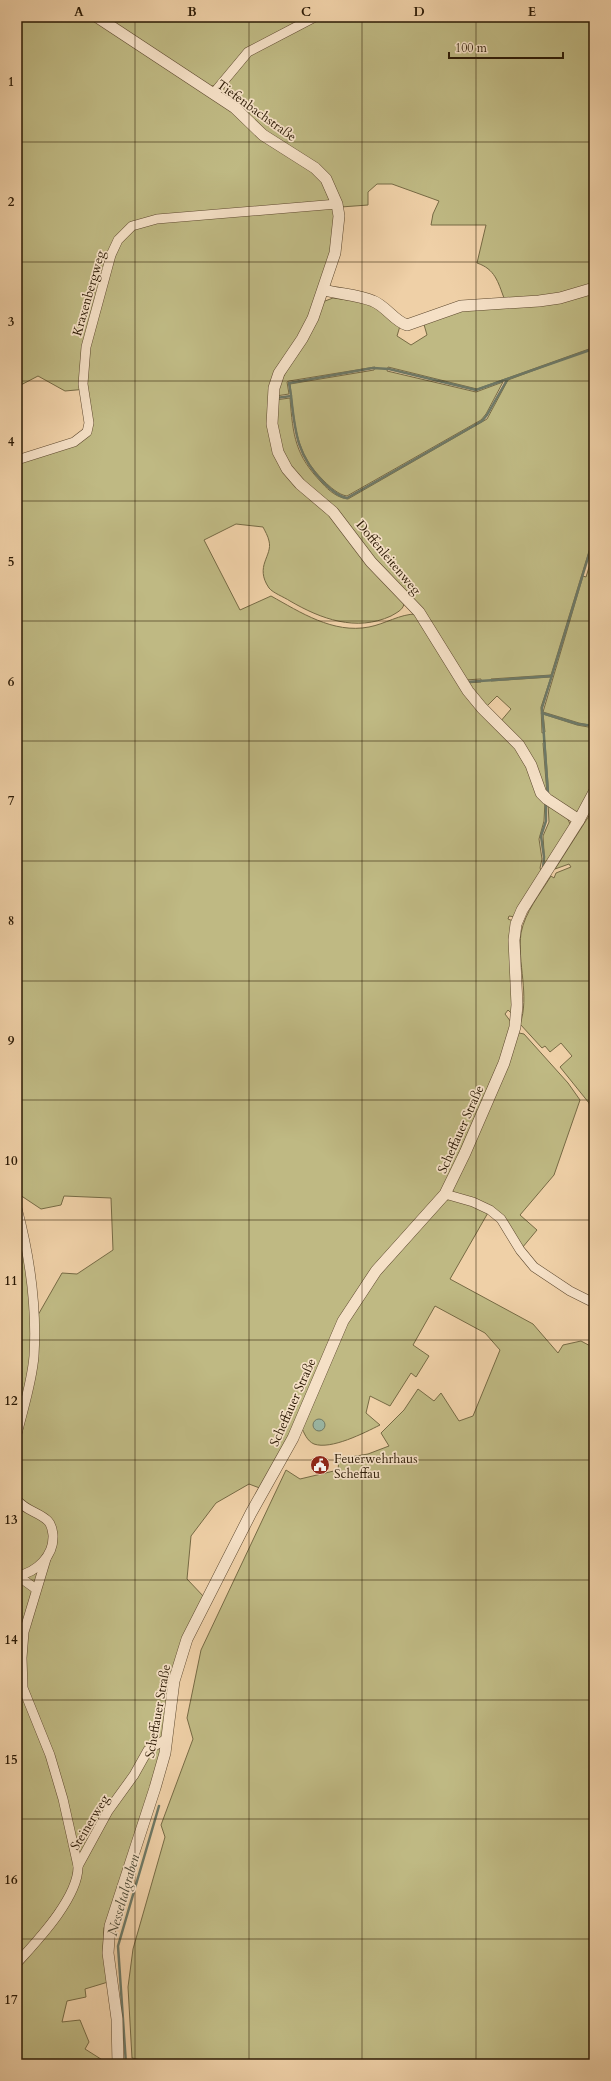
<svg xmlns="http://www.w3.org/2000/svg" width="611" height="2081" font-family="Cardo,serif">
	<style>
		.green { fill: #bfb983; stroke: #766a44 }
		.water { fill: #9ab7a5; stroke: #6e7865 }
		.lines { fill: none; stroke-linecap: round; stroke-linejoin: round }
		.stream { stroke: #6e7865; stroke-width: 2.5 }
		.minor-casing { stroke: #5d482e; stroke-width: 10 }
		.tertiary-casing { stroke: #5d482e; stroke-width: 12 }
		.minor { stroke: #f5e0c6; stroke-width: 9 }
		.tertiary { stroke: #f5e0c6; stroke-width: 11 }
		.grid { fill: none; stroke: #2c1a05; stroke-width: 1; stroke-opacity: 0.55 }
		.labels { text-anchor: middle; stroke-width: 3.5; stroke-linejoin: round; paint-order: stroke }
		.street-label { font-size: 13px; fill: #2c1a05; stroke: #f5e0c6 }
		.poi-label { font-size: 13px; fill: #2c1a05; stroke: #f5e0c6; text-anchor: start }
		.water-label { font-size: 14px; font-style: italic; fill: #4d4935; stroke: #f5e0c6 }
		.neatline { fill: none; stroke: #2c1a05; stroke-width: 1.5 }
		.grid-label { font-size: 13px; text-anchor: middle; font-weight: bold; fill: #2c1a05 }
	</style>
	<rect width="100%" height="100%" fill="#efd0a7"/>
	<filter id="stains"><feTurbulence type="fractalNoise" baseFrequency=".005" numOctaves="4"/><feColorMatrix values="0 0 0 0 .2 0 0 0 0 .09 0 0 0 0 .02 0 0 0 .5 -.17"/></filter>
	<radialGradient id="worn" r=".72"><stop offset=".6" stop-color="#630" stop-opacity="0"/><stop offset="1" stop-color="#630" stop-opacity=".3"/></radialGradient>
	<g class="green">
		<path d="M17 17H90L105 25 230 109 317 174 333 199 329 202 141 224 332 207 334 210 335 235 319 299 276 375 277 456 327 510 404 604C403 610 396 613 391 616 356 632 321 619 290 601 284 597 273 593 269 588 254 566 273 556 269 541 268 536 265 531 263 527L236 524 204 540 240 610 271 596C300 612 333 634 369 627 385 624 400 614 416 614L444 657 509 736 545 801 544 821 539 839 542 859 540 868 542 872 515 917 509 916 508 919 513 921V1015L508 1010 505 1014 511 1022 505 1048 442 1192 367 1277 265 1490 249 1484 216 1503 191 1536 187 1579 205 1598 182 1646 164 1751 104 1928 103 1953 108 1982 85 1989 86 1997 67 2001 62 2022 80 2020 89 2042 85 2049 104 2061 115 2059V2064H17V1967L60 1904 35 1938 17 1959V1445L29 1397 38 1315 62 1273 77 1274 113 1250 111 1198 64 1196 61 1205 41 1209 17 1193V462L84 436 87 389 65 391 38 376 17 387Z"/>
		<path d="M102 17H594V286L561 296 504 298C498 282 495 269 477 263L486 225H431L433 214 439 201 392 184H377L368 192V205L341 207 332 182 270 137 220 92 221 88 225 83 208 87Z"/>
		<path d="M594 290V345L589 349 477 389 388 367 387 371 476 392 503 382 486 414 481 420 347 496C339 495 330 487 324 481 294 452 295 424 290 384L374 370 375 367 289 381 287 382 289 394 276 396 278 387 321 306 325 301 333 298 371 303 400 326 397 336 411 345 427 335 423 321 465 309Z"/>
		<path d="M594 348V535L551 675 491 679V681L551 677 541 707 542 733 545 732 543 714 577 725 594 728C594 752 601 801 575 813L549 798 545 742 543 743 547 794 500 722 511 709 497 696 485 708 466 683 481 682V679L464 680 426 617 290 470 275 435V400L290 398C293 436 295 455 322 483 329 491 338 498 348 499L487 419 508 380Z"/>
		<path d="M594 551V726L579 723 543 712 583 576 586 577Z"/>
		<path d="M548 803 565 813 571 826 545 868 543 836 549 822Z"/>
		<path d="M594 808V1121L589 1103 560 1067 572 1056 561 1043 550 1052 545 1046 542 1048 520 1024C530 997 517 962 521 933 525 912 540 894 551 876L554 878 556 873 571 867 569 864 555 869Z"/>
		<path d="M519 1033 524 1034 568 1083 580 1100 554 1175 520 1215 537 1230 522 1248 502 1217 453 1192 452 1188 516 1035Z"/>
		<path d="M451 1199 489 1211 450 1279 533 1324 558 1353 563 1345 581 1341 594 1348V2064H147L146 2061 132 2058 128 1987 133 1949 165 1837 161 1825 193 1739 187 1718 201 1650 286 1470 300 1479 338 1470 339 1459 368 1454 389 1446 381 1433 404 1410 418 1389 434 1401 441 1393 459 1421 473 1416 500 1350 485 1333 435 1306 413 1345 429 1356 416 1377 411 1373 390 1406 370 1396 366 1413 380 1425C364 1433 331 1450 314 1444 307 1441 304 1433 301 1426L331 1353 364 1293 444 1201Z"/>
		<path d="M17 1215 31 1291V1358L17 1425Z"/>
	</g>
	<circle class="water" cx="319" cy="1425" r="6"/>
	<g class="lines">
		<g class="stream">
			<path d="M291 396C295 433 297 456 324 483 329 488 339 497 347 498L482 421 487 415 507 380"/>
			<path d="M276 398 291 396 289 383 373 368 389 369 476 390 590 350 594 347"/>
			<path d="M465 682 552 676"/>
			<path d="M542 713 578 724 594 726"/>
			<path d="M548 794 542 708 594 538"/>
			<path d="M543 868 544 857 541 836 546 821V803"/>
			<path d="M126 2064 118 1946 159 1806"/>
		</g>
		<defs>
			<g id="minor">
				<path d="M213 94 248 52 315 17"/>
				<path d="M17 460 74 442 87 432 89 423 83 384 86 347 111 255 118 240 132 226 157 219 337 204"/>
				<path d="M445 1194 473 1202 490 1210 501 1219 520 1250 534 1267 570 1291 594 1303"/>
				<path d="M17 1208C30 1257 37 1306 34 1356 32 1382 23 1409 17 1434"/>
				<path d="M17 1500C26 1511 39 1512 48 1521 52 1525 52 1529 53 1535 54 1556 37 1572 17 1576"/>
				<path d="M46 1559 24 1632 22 1658 23 1688 50 1755 63 1799 78 1866"/>
				<path d="M18 1576 36 1589"/>
				<path d="M17 1963C37 1941 79 1897 78 1866L108 1811 134 1775 148 1750 166 1739"/>
			</g>
			<g id="tertiary">
				<path d="M97 17 235 108 263 135 315 168 326 179 337 204 339 216 335 253 313 318 302 339 279 373 274 388 272 424 278 452 287 469 300 484 333 512 371 562 419 612 468 691 482 708 519 745 531 765 541 793 547 799 579 820"/>
				<path d="M324 290C339 294 359 295 373 301 386 306 394 321 407 325L461 306 539 301 560 298 594 288"/>
				<path d="M118 2064 117 2019 108 1953 110 1926 155 1788 165 1753 174 1681 187 1639 251 1513 293 1438 343 1321 376 1271 445 1194 465 1153 504 1063 515 1027 517 1005 514 940 516 924 522 910 579 820 594 792"/>
			</g>
		</defs>
		<use href="#minor" class="minor-casing"/>
		<use href="#tertiary" class="tertiary-casing"/>
		<use href="#minor" class="minor"/>
		<use href="#tertiary" class="tertiary"/>
	</g>
	<path class="grid" d="M135 17V2064M249 17V2064M362 17V2064M476 17V2064M17 142H594M17 262H594M17 381H594M17 501H594M17 621H594M17 741H594M17 861H594M17 981H594M17 1100H594M17 1220H594M17 1340H594M17 1460H594M17 1580H594M17 1700H594M17 1819H594M17 1939H594"/>
	<defs>
		<symbol id="civic-disc" viewBox="-11 -11 22 22"><circle r="9.5" fill="#8f2418" stroke="#f5e0c6"/><path d="M-.6-6.5H3V-4.5H.6V-3L4-1V1h2V6H-6V1h2V-1L-.6-3ZM-1.2 2.5V6h2.4V2.5Z" fill="#fff"/></symbol>
	</defs>
	<g fill-rule="evenodd">
		<use href="#civic-disc" x="309" y="1454" width="22" height="22"/>
	</g>
	<g class="labels">
		<g class="street-label">
			<text transform="translate(257 110) rotate(36)" y="5">Tiefenbachstraße</text>
			<text transform="translate(88 293) rotate(-74)" y="5">Kraxenbergweg</text>
			<text transform="translate(389 557) rotate(50)" y="5">Doffenleitenweg</text>
			<text transform="translate(460 1129) rotate(-66)" y="5">Scheffauer Straße</text>
			<text transform="translate(292 1402) rotate(-66)" y="5">Scheffauer Straße</text>
			<text transform="translate(157 1711) rotate(-80)" y="5">Scheffauer Straße</text>
			<text transform="translate(89 1822) rotate(-59)" y="5">Steinerweg</text>
		</g>
		<g class="poi-label">
			<text x="334" y="1463">Feuerwehrhaus<tspan x="334" dy="15">Scheffau</tspan></text>
		</g>
		<g class="water-label">
			<text transform="translate(123 1895) rotate(-74)" y="5">Nesseltalgraben</text>
		</g>
	</g>
	<rect width="611" height="2081" fill="none" stroke="#efd0a7" stroke-width="44"/>
	<path d="M449 52v6h114v-6" fill="none" stroke="#2c1a05" stroke-width="2"/>
	<text x="455" y="52" font-size="12" fill="#2c1a05" stroke="#f5e0c6" stroke-width="3" paint-order="stroke">100 m</text>
	<rect x="22" y="22" width="567" height="2037" class="neatline"/>
	<g class="grid-label">
		<text x="79" y="16">A</text>
		<text x="192" y="16">B</text>
		<text x="306" y="16">C</text>
		<text x="419" y="16">D</text>
		<text x="532" y="16">E</text>
		<text x="11" y="86">1</text>
		<text x="11" y="206">2</text>
		<text x="11" y="326">3</text>
		<text x="11" y="446">4</text>
		<text x="11" y="566">5</text>
		<text x="11" y="686">6</text>
		<text x="11" y="805">7</text>
		<text x="11" y="925">8</text>
		<text x="11" y="1045">9</text>
		<text x="11" y="1165">10</text>
		<text x="11" y="1285">11</text>
		<text x="11" y="1405">12</text>
		<text x="11" y="1524">13</text>
		<text x="11" y="1644">14</text>
		<text x="11" y="1764">15</text>
		<text x="11" y="1884">16</text>
		<text x="11" y="2004">17</text>
	</g>
	<rect width="100%" height="100%" filter="url(#stains)"/>
	<rect width="100%" height="100%" fill="url(#worn)"/>
</svg>
